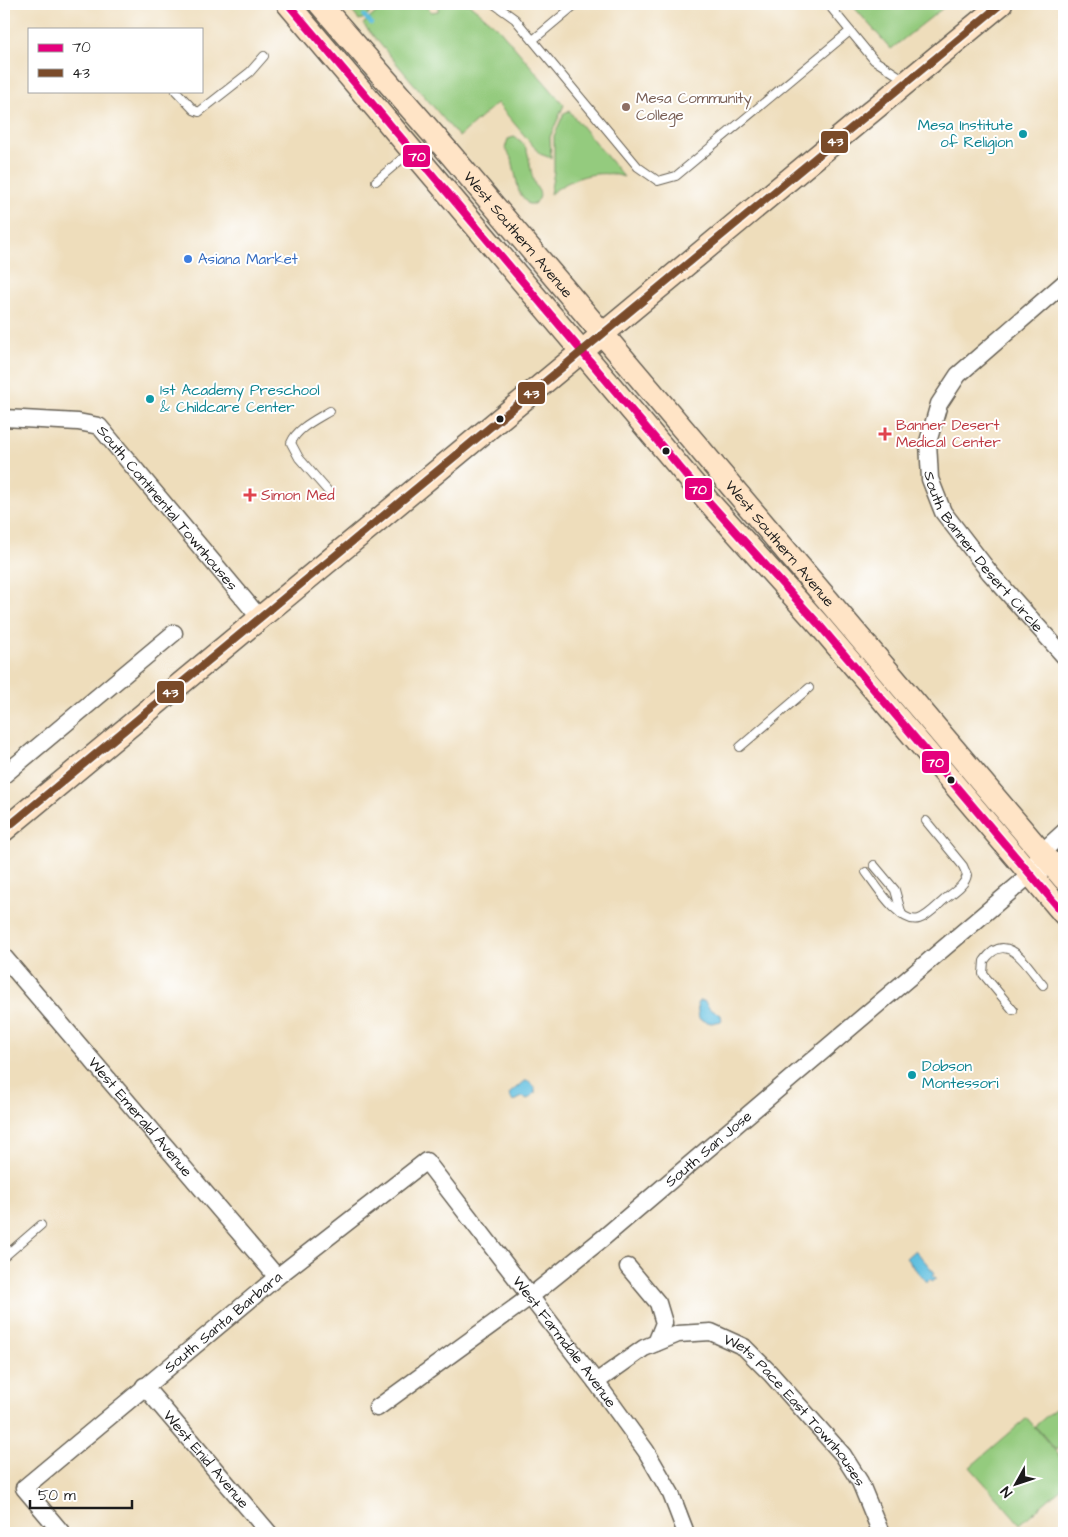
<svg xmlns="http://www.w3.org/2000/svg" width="1068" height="1537" font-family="'Architects Daughter',sans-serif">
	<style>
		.green { fill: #94cb7e; stroke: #58744d }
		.water { fill: #61bfdf; stroke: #3e6e7e }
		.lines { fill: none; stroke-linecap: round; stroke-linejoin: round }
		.stream { stroke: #61bfdf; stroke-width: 4.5 }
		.service-casing { stroke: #666054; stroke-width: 10 }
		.minor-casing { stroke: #666054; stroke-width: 19 }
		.secondary-casing { stroke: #666054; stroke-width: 25 }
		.service { stroke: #fff; stroke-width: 8 }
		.minor { stroke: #fff; stroke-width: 16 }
		.secondary { stroke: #ffe4c6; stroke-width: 22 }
		.bus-1-casing { stroke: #fff; stroke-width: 11 }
		.bus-2-casing { stroke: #fff; stroke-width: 11 }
		.bus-1 { stroke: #e5007d; stroke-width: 8 }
		.bus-2 { stroke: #7a4b2a; stroke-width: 8 }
		.education-dot { fill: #8d6e63; stroke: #fff; stroke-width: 2 }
		.culture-dot { fill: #0f9aa8; stroke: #fff; stroke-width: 2 }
		.shop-dot { fill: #3f7fe0; stroke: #fff; stroke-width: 2 }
		.bus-dot { fill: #1c1c1c; stroke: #fff; stroke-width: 2 }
		.health-dot { fill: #e0444e; stroke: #fff; stroke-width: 2 }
		.labels { text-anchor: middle; stroke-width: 4; stroke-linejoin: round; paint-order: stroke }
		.education-label { font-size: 15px; fill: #785e54; stroke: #fff; text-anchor: start }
		.culture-label { font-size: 15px; fill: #0d838f; stroke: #fff; text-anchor: start }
		.street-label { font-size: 15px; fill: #1c1c1c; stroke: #fff }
		.shop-label { font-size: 15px; fill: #366cbe; stroke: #fff; text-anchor: start }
		.health-label { font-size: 15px; fill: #be3a42; stroke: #fff; text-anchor: start }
		.line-badge { stroke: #fff; stroke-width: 2 }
		.badge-label { font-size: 14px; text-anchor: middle; font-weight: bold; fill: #fff }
	</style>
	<rect width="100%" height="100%" fill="#fff"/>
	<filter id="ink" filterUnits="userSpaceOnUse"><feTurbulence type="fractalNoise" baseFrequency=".02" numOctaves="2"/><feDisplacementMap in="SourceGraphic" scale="10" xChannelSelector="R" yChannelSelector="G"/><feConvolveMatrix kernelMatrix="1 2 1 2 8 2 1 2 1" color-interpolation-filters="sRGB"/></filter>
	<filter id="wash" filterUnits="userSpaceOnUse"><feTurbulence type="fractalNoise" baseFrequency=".0096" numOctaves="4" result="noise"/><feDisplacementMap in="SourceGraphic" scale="20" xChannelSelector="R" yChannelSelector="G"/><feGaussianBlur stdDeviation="1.12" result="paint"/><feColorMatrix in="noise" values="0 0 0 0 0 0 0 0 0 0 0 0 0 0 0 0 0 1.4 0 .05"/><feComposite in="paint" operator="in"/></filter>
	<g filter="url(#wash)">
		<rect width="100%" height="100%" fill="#edb"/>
		<g class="green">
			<path d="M346 4H380L363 19 359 20Z"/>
			<path d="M386 4H427V8L432 12 438 11 439 4H469L479 12 498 28 564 105 550 137 551 158 540 154 497 103 459 137 363 24Z"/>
			<path d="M851 4H948L891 49Z"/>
			<path d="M569 111 624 177C597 168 571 178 550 194L554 172V136L564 113Z"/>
			<path d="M514 137C532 144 528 166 534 182 536 189 542 191 539 199L534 204H528L519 192 512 159 505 148 508 139Z"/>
			<path d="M1064 1401V1443L1056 1450 1035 1426Z"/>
			<path d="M1027 1418 1064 1461V1486L1020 1524 970 1467Z"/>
		</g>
		<g class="water">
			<path d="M699 1001H704L710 1009 721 1015 722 1021 711 1023 699 1019 697 1004Z"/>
			<path d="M524 1081H529L535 1089V1093L528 1099 522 1097 513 1102 509 1094Z"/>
			<path d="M915 1250 935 1273 933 1275 936 1278 932 1281 930 1279 926 1282 906 1258Z"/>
		</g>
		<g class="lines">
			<path class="stream" d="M364 16 371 23"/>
		</g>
	</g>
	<g filter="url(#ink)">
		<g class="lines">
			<defs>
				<g id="service">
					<path d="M494 4 515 19 638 167 658 181 676 176 850 31"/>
					<path d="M828 4 874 60 905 80"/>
					<path d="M533 40 576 4"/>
					<path d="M176 91 194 110 199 112 250 72 264 56"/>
					<path d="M376 181 410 152"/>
					<path d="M327 490 299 458 291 443C297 428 317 419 330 411"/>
					<path d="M740 747 809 688"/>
					<path d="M874 865 895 890 902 915"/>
					<path d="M866 872C876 885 900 925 919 919 928 916 937 906 944 900 952 893 965 886 967 875L963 866 926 821"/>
					<path d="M1013 1010 983 974 984 961C1007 928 1027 966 1043 985"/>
					<path d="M4 1257 41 1225"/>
				</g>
				<g id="minor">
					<path id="s1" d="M1064 283 958 375 939 404 928 442 930 479 943 512 990 573 1064 656"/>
					<path id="s2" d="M4 418 78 422 99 426 259 617"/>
					<path d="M4 775 174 633"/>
					<path d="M1037 861 1042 852 1064 832"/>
					<path id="s3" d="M4 957 277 1277"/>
					<path d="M628 1267 658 1303 664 1323 656 1343"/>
					<path id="s4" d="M596 1382 644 1348 678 1334 711 1332 744 1347 770 1373 843 1455 860 1482 881 1533"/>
					<path id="s5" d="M144 1386 269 1533"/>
					<path id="s6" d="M377 1408 531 1296 602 1239 1031 874 1053 866 1064 858"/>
					<path id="s7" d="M62 1533 24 1488 277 1277 426 1161 596 1382 646 1451 671 1494 686 1533"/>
				</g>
				<g id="secondary">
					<path d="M288 4 709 502 821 627 1064 914"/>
					<path id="s8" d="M320 4 451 155 1064 879"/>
					<path d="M4 830 1001 4"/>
				</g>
			</defs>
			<use href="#service" class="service-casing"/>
			<use href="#minor" class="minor-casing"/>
			<use href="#secondary" class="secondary-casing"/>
			<use href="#service" class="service"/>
			<use href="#minor" class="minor"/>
			<use href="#secondary" class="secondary"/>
			<defs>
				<path id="bus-1" d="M288 4 709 502 821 627 1064 914"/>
				<path id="bus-2" d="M4 830 1001 4"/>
			</defs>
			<use href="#bus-1" class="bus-1-casing"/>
			<use href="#bus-2" class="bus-2-casing"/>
			<use href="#bus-1" class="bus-1"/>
			<use href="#bus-2" class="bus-2"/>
		</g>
	</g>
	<circle class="education-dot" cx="626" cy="107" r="5"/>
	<g class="culture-dot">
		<circle cx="1023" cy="134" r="5"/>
		<circle cx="150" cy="399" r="5"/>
		<circle cx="912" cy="1075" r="5"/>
	</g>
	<circle class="shop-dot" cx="188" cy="259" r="5"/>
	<g class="bus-dot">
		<circle cx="500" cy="419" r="4.5"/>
		<circle cx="666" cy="451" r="4.5"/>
		<circle cx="951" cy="780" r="4.5"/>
	</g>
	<g class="health-dot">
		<path d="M882.5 426.5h5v5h5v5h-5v5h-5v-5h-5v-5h5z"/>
		<path d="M247.5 487.5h5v5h5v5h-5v5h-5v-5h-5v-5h5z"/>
	</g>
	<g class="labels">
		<g class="education-label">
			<text x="636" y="103">Mesa Community<tspan x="636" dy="17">College</tspan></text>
		</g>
		<g class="culture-label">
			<text x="1013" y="130" text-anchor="end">Mesa Institute<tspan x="1013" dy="17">of Religion</tspan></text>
			<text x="160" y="395">1st Academy Preschool<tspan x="160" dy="17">&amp; Childcare Center</tspan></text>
			<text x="922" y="1071">Dobson<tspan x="922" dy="17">Montessori</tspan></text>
		</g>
		<g class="street-label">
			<text dy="5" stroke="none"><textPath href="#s8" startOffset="304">West Southern Avenue</textPath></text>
			<text dy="5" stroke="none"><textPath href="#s2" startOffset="202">South Continental Townhouses</textPath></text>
			<text dy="5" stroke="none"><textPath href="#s8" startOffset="709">West Southern Avenue</textPath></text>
			<text dy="5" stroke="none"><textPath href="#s1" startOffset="342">South Banner Desert Circle</textPath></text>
			<text dy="5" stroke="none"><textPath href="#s3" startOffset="210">West Emerald Avenue</textPath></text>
			<text dy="5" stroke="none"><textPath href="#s6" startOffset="421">South San Jose</textPath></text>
			<text dy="5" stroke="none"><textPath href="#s7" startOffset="318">South Santa Barbara</textPath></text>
			<text dy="5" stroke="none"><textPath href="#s7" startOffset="805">West Farmdale Avenue</textPath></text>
			<text dy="5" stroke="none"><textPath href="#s4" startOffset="245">Wets Pace East Townhouses</textPath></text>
			<text dy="5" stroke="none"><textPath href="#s5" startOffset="96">West Enid Avenue</textPath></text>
		</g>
		<g class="shop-label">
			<text x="198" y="264">Asiana Market</text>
		</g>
		<g class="health-label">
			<text x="896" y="430">Banner Desert<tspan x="896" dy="17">Medical Center</tspan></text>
			<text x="261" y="500">Simon Med</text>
		</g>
	</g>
	<g class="line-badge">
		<rect x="820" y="130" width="29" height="24" rx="5" fill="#7a4b2a"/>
		<rect x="402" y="144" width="29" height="24" rx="5" fill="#e5007d"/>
		<rect x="517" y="381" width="29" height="24" rx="5" fill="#7a4b2a"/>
		<rect x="684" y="477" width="29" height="24" rx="5" fill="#e5007d"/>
		<rect x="156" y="680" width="29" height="24" rx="5" fill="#7a4b2a"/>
		<rect x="921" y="750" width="29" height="24" rx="5" fill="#e5007d"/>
	</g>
	<g class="badge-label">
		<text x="835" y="146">43</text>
		<text x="417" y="161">70</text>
		<text x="531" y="398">43</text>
		<text x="698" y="494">70</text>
		<text x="170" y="697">43</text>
		<text x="935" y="767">70</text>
	</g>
	<rect width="1068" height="1537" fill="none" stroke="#fff" stroke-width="20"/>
	<rect x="28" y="28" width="175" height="65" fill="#ffffff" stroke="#a4a4a4"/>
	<rect x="38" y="44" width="25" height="8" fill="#e5007d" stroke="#a4a4a4"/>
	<text x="72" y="52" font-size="15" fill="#1c1c1c">70</text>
	<rect x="38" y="69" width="25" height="8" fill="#7a4b2a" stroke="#a4a4a4"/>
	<text x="72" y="78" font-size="15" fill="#1c1c1c">43</text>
	<g transform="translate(1016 1484) rotate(230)" stroke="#ffffff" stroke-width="4" paint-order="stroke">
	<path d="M0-4L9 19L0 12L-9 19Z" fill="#1c1c1c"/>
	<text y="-8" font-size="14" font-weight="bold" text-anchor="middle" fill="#1c1c1c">N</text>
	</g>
	<path d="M30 1500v8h102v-8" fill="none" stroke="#1c1c1c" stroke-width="2.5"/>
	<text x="38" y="1500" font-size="15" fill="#1c1c1c" stroke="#ffffff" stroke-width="4" paint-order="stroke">50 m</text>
</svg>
